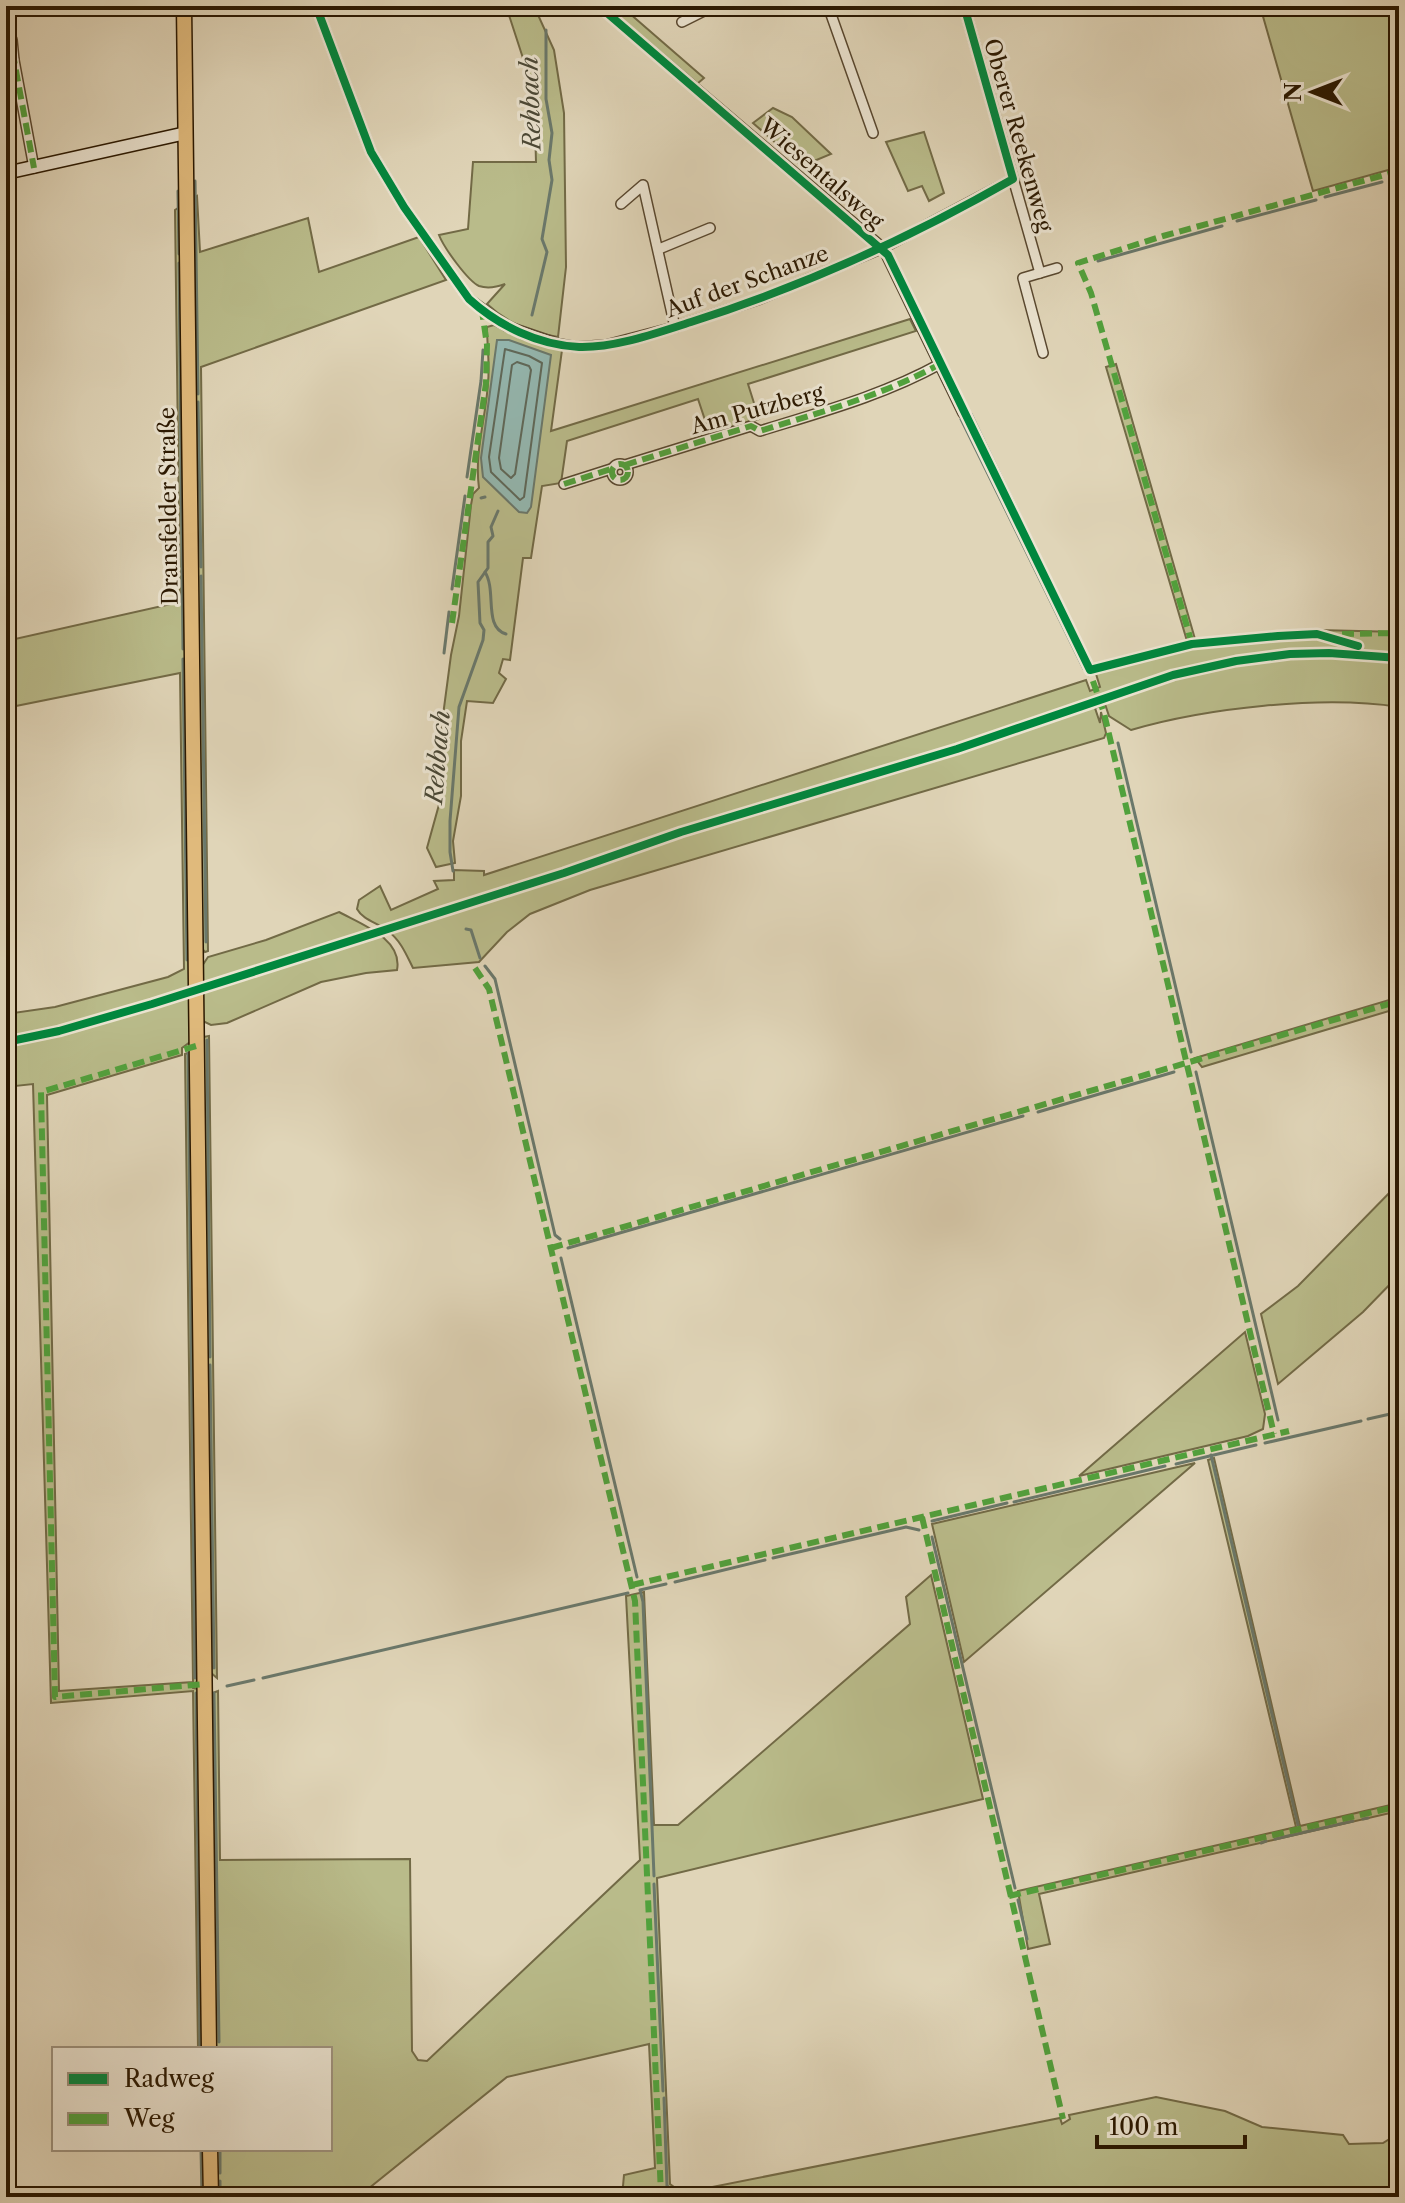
<svg xmlns="http://www.w3.org/2000/svg" width="1405" height="2203" font-family="'Libre Caslon Text',serif">
	<style>
		.green { fill: #b9bb8a; stroke: #726a46; stroke-width: 2 }
		.water { fill: #94b8b1; stroke: #6a786b; stroke-width: 2 }
		.lines { fill: none; stroke-linecap: round; stroke-linejoin: round }
		.shore { stroke: #5f6859; stroke-width: 2 }
		.stream { stroke: #6a786b; stroke-width: 3 }
		.street-casing { stroke: #58472f; stroke-width: 12 }
		.secondary-casing { stroke: #2a1801; stroke-width: 15 }
		.primary-casing { stroke: #2a1801; stroke-width: 17 }
		.street { stroke: #ebe4d1; stroke-width: 9 }
		.secondary { stroke: #ebe4d1; stroke-width: 12 }
		.primary { stroke: #e0ba7c; stroke-width: 14 }
		.quiet { stroke: #51a13c; stroke-width: 6; stroke-dasharray: 12 6; stroke-linecap: butt }
		.cycleway-casing { stroke: #ebe4d1; stroke-width: 13 }
		.cycleway { stroke: #00873e; stroke-width: 8 }
		.labels { text-anchor: middle; stroke-width: 6; stroke-linejoin: round; paint-order: stroke }
		.street-label { font-size: 22px; fill: #2a1801; stroke: #ebe4d1 }
		.water-label { font-size: 24px; font-style: italic; fill: #4a4836; stroke: #ebe4d1 }
	</style>
	<rect width="100%" height="100%" fill="#e0d5b8"/>
	<filter id="stains"><feTurbulence type="fractalNoise" baseFrequency=".0025" numOctaves="4"/><feColorMatrix values="0 0 0 0 .2 0 0 0 0 .09 0 0 0 0 .02 0 0 0 .5 -.17"/></filter>
	<radialGradient id="worn" r=".72"><stop offset=".6" stop-color="#630" stop-opacity="0"/><stop offset="1" stop-color="#630" stop-opacity=".3"/></radialGradient>
	<g class="green">
		<path d="M506 6H534L554 50 564 113 566 267 558 337C532 333 507 323 487 304L505 284C497 287 488 289 479 286 468 281 444 248 439 235L468 229 473 162H536L534 92Z"/>
		<path d="M605 6H621L704 78 697 84Z"/>
		<path d="M1260 6H1399V167L1313 191Z"/>
		<path d="M773 108 792 117 831 154 802 166 753 123Z"/>
		<path d="M924 132 944 193 929 201 922 186 908 191 886 142Z"/>
		<path d="M197 196 200 252 308 218 319 272 419 237 446 280 201 367 208 951 205 952 201 947 192 199Z"/>
		<path d="M181 206 202 966 208 957 266 940 339 912C361 924 403 939 397 970L366 973 321 982 227 1023 211 1025 203 1021 190 1042 182 1048V1055L47 1095 59 1691 193 1682 185 1054 191 1052 200 1680 193 1684V1688L198 1689 203 2049H198L193 1691 51 1703 33 1084 6 1087V1014L55 1007 168 977 184 969 180 673 6 708V641L180 602 175 210Z"/>
		<path d="M910 319 916 331 748 384 759 419 710 435 698 399 567 441 561 483 542 486 531 558H523L510 660 503 659 499 673 506 679 493 703 467 701 461 741V796L453 841 455 863 436 867 427 848 440 801V738L451 655 459 616 471 505 473 494 479 488C474 452 486 418 488 383 490 364 487 345 487 327L494 325 522 339 562 350 551 431Z"/>
		<path d="M1116 364 1195 639 1318 630 1399 632V707C1322 695 1206 708 1131 730L1109 716 1105 704 1095 708 1100 723 1101 712 1106 733 1104 738 590 890 530 914 507 932 479 962 413 968C406 954 401 941 388 931 378 923 363 920 357 909L359 900 380 886 391 910 438 889 434 881 454 880V870L484 871V875L1086 680 1090 691 1100 687 1096 674 1099 669 1095 664 1187 641 1106 367Z"/>
		<path d="M1399 997V1008L1202 1067 1195 1058Z"/>
		<path d="M209 1036 217 1678 210 1672 203 1037Z"/>
		<path d="M1399 1183V1275L1363 1312 1278 1384 1261 1314 1298 1286Z"/>
		<path d="M1245 1332 1265 1414 1263 1429 1248 1436 1079 1476Z"/>
		<path d="M1214 1458 1300 1826 1399 1803V1811L1039 1894 1050 1944 1028 1949 1018 1891 1296 1827 1208 1460Z"/>
		<path d="M1195 1463 964 1662 932 1524Z"/>
		<path d="M931 1575 983 1799 657 1878 670 2184 682 2193 1060 2118 1062 2124 1070 2119 1069 2115 1156 2097 1225 2111 1262 2127 1343 2135 1349 2144 1383 2143 1399 2133V2197H622L624 2175 655 2168 649 2044 507 2077 358 2197H216V2149H330V2049H215L210 1694 218 1691 220 1860 410 1859 412 2051 418 2060 427 2061 640 1860 626 1596 644 1592 654 1825H678L910 1624 906 1597Z"/>
	</g>
	<path class="water" d="M497 340H509L551 355 531 507 527 513 519 512 483 477 481 458Z"/>
	<g class="lines">
		<g class="shore">
			<path d="M505 349 529 356 542 363 524 497 520 500 491 472 489 457Z"/>
			<path d="M517 362 529 366 531 370 515 474 511 478 501 469 499 458 512 365Z"/>
		</g>
		<g class="stream">
			<path d="M195 181 198 394"/>
			<path d="M1390 181 1399 179"/>
			<path d="M178 191 179 254"/>
			<path d="M1325 197 1382 182"/>
			<path d="M1237 221 1316 200"/>
			<path d="M1098 261 1222 226"/>
			<path d="M179 263 183 649"/>
			<path d="M532 315 547 252 542 239 552 180 549 160 552 133 546 99V30"/>
			<path d="M198 402 201 567"/>
			<path d="M971 414 1087 655"/>
			<path d="M961 419 1084 669"/>
			<path d="M467 477 481 381 483 350"/>
			<path d="M481 498 485 497"/>
			<path d="M485 572C497 591 483 627 506 634"/>
			<path d="M201 576 206 942"/>
			<path d="M452 589 465 496"/>
			<path d="M444 653 449 612"/>
			<path d="M183 659 187 960"/>
			<path d="M1118 743 1191 1052"/>
			<path d="M453 871 450 852V821L459 707 483 640 484 630 480 623 478 582 488 568V542L493 536 491 527 498 511"/>
			<path d="M466 929 471 930 480 958"/>
			<path d="M485 966 495 979 555 1235 560 1239"/>
			<path d="M207 1040 210 1357"/>
			<path d="M188 1053 195 1678"/>
			<path d="M1196 1072 1278 1420"/>
			<path d="M1038 1112 1174 1072"/>
			<path d="M568 1248 1023 1116"/>
			<path d="M561 1258 637 1577"/>
			<path d="M210 1365 214 1668"/>
			<path d="M1368 1419 1399 1412"/>
			<path d="M1265 1443 1361 1421"/>
			<path d="M1211 1455 1298 1825"/>
			<path d="M1176 1464 1256 1445"/>
			<path d="M1014 1502 1165 1466"/>
			<path d="M932 1521 1007 1503"/>
			<path d="M932 1537 1015 1888"/>
			<path d="M773 1558 906 1527 919 1530"/>
			<path d="M675 1582 765 1560"/>
			<path d="M263 1678 628 1593"/>
			<path d="M227 1686 254 1680"/>
			<path d="M196 1693 200 2049"/>
			<path d="M214 1693 219 2042"/>
			<path d="M1363 1819 1368 1818"/>
			<path d="M1275 1839 1353 1821"/>
			<path d="M1261 1843 1266 1841"/>
			<path d="M654 1876 643 1602 640 1590 666 1584"/>
			<path d="M654 1884 663 2091"/>
			<path d="M1018 1900 1027 1939"/>
			<path d="M664 2098 667 2186 679 2195"/>
			<path d="M201 2149 202 2197"/>
			<path d="M220 2149V2173"/>
			<path d="M220 2181V2197"/>
		</g>
		<defs>
			<g id="street">
				<path d="M316 6 371 152 404 207 469 299 506 326 559 344 577 347 606 345 675 327 760 299 883 248 1013 179"/>
				<path d="M599 6 883 248 963 413"/>
				<path d="M828 6 873 133"/>
				<path d="M964 6 1040 273"/>
				<path d="M682 22 714 6"/>
				<path d="M12 40 14 60"/>
				<path d="M6 61 14 60 34 168"/>
				<path d="M621 204 643 185 675 327"/>
				<path d="M659 249 710 228"/>
				<path d="M1043 353 1023 278 1057 268"/>
				<circle cx="620" cy="472" r="8"/>
				<path d="M625 465 751 426 760 431C821 412 884 395 940 364"/>
				<path d="M564 484 611 469"/>
			</g>
			<path id="secondary" d="M6 173 186 133"/>
			<g id="primary">
				<path d="M184 6 209 2049"/>
				<path d="M210 2149 211 2197"/>
			</g>
		</defs>
		<use href="#street" class="street-casing"/>
		<use href="#secondary" class="secondary-casing"/>
		<use href="#primary" class="primary-casing"/>
		<use href="#street" class="street"/>
		<use href="#secondary" class="secondary"/>
		<use href="#primary" class="primary"/>
		<g class="quiet">
			<path d="M12 40 14 60"/>
			<path d="M6 61 14 60 34 168"/>
			<circle cx="620" cy="472" r="8"/>
			<path d="M625 465 751 426 760 431C821 412 884 395 940 364"/>
			<path d="M564 484 611 469"/>
			<path d="M452 623 486 383 487 345 482 311"/>
			<path d="M1342 634 1399 633"/>
			<path d="M1192 644 1091 293 1078 263 1163 236 1399 171"/>
			<path d="M1087 664 1104 713 1274 1434"/>
			<path d="M475 968 489 989 635 1601 661 2194"/>
			<path d="M196 1046 41 1092 55 1697 205 1684"/>
			<path d="M551 1248 1399 1001"/>
			<path d="M922 1517 1063 2119"/>
			<path d="M632 1585 1289 1431"/>
			<path d="M1009 1896 1399 1806"/>
		</g>
		<defs>
			<g id="cycleway">
				<path d="M316 6 371 152 404 207 469 299C499 326 538 345 579 347 616 348 656 333 691 322 804 286 910 238 1013 179L964 6"/>
				<path d="M599 6 888 255 1090 670 1192 644 1278 636 1317 634 1358 646"/>
				<path d="M6 1042 59 1031 152 1004 564 873 681 832 957 749 1173 675 1236 661 1290 654 1329 653 1399 658"/>
			</g>
		</defs>
		<use href="#cycleway" class="cycleway-casing"/>
		<use href="#cycleway" class="cycleway"/>
	</g>
	<g class="labels">
		<g class="street-label">
			<text transform="translate(1019 135) rotate(74)" y="8">Oberer Reekenweg</text>
			<text transform="translate(822 173) rotate(41)" y="8">Wiesentalsweg</text>
			<text transform="translate(747 281) rotate(-20)" y="8">Auf der Schanze</text>
			<text transform="translate(757 409) rotate(-15)" y="8">Am Putzberg</text>
			<text transform="translate(168 506) rotate(-91)" y="8">Dransfelder Straße</text>
		</g>
		<g class="water-label">
			<text transform="translate(531 103) rotate(-92)" y="8">Rehbach</text>
			<text transform="translate(438 757) rotate(-85)" y="8">Rehbach</text>
		</g>
	</g>
	<rect width="1405" height="2203" fill="none" stroke="#e0d5b8" stroke-width="32"/>
	<rect x="8" y="8" width="1389" height="2187" fill="none" stroke="#2a1801" stroke-width="4"/>
	<rect x="16" y="16" width="1373" height="2171" fill="none" stroke="#2a1801" stroke-width="2"/>
	<rect x="52" y="2047" width="280" height="104" fill="#ebe4d1" stroke="#9e927e" stroke-width="2"/>
	<rect x="68" y="2073" width="40" height="12" fill="#00873e" stroke="#9e927e" stroke-width="2"/>
	<text x="124" y="2087" font-size="24" fill="#2a1801">Radweg</text>
	<rect x="68" y="2113" width="40" height="12" fill="#51a13c" stroke="#9e927e" stroke-width="2"/>
	<text x="124" y="2127" font-size="24" fill="#2a1801">Weg</text>
	<g transform="translate(1313 92) rotate(270)" stroke="#ebe4d1" stroke-width="6" paint-order="stroke">
	<path d="M0-6L14 30L0 20L-14 30Z" fill="#2a1801"/>
	<text y="-12" font-size="22" font-weight="bold" text-anchor="middle" fill="#2a1801">N</text>
	</g>
	<path d="M1097 2135v12h148v-12" fill="none" stroke="#2a1801" stroke-width="4"/>
	<text x="1109" y="2135" font-size="24" fill="#2a1801" stroke="#ebe4d1" stroke-width="6" paint-order="stroke">100 m</text>
	<rect width="100%" height="100%" filter="url(#stains)"/>
	<rect width="100%" height="100%" fill="url(#worn)"/>
</svg>
